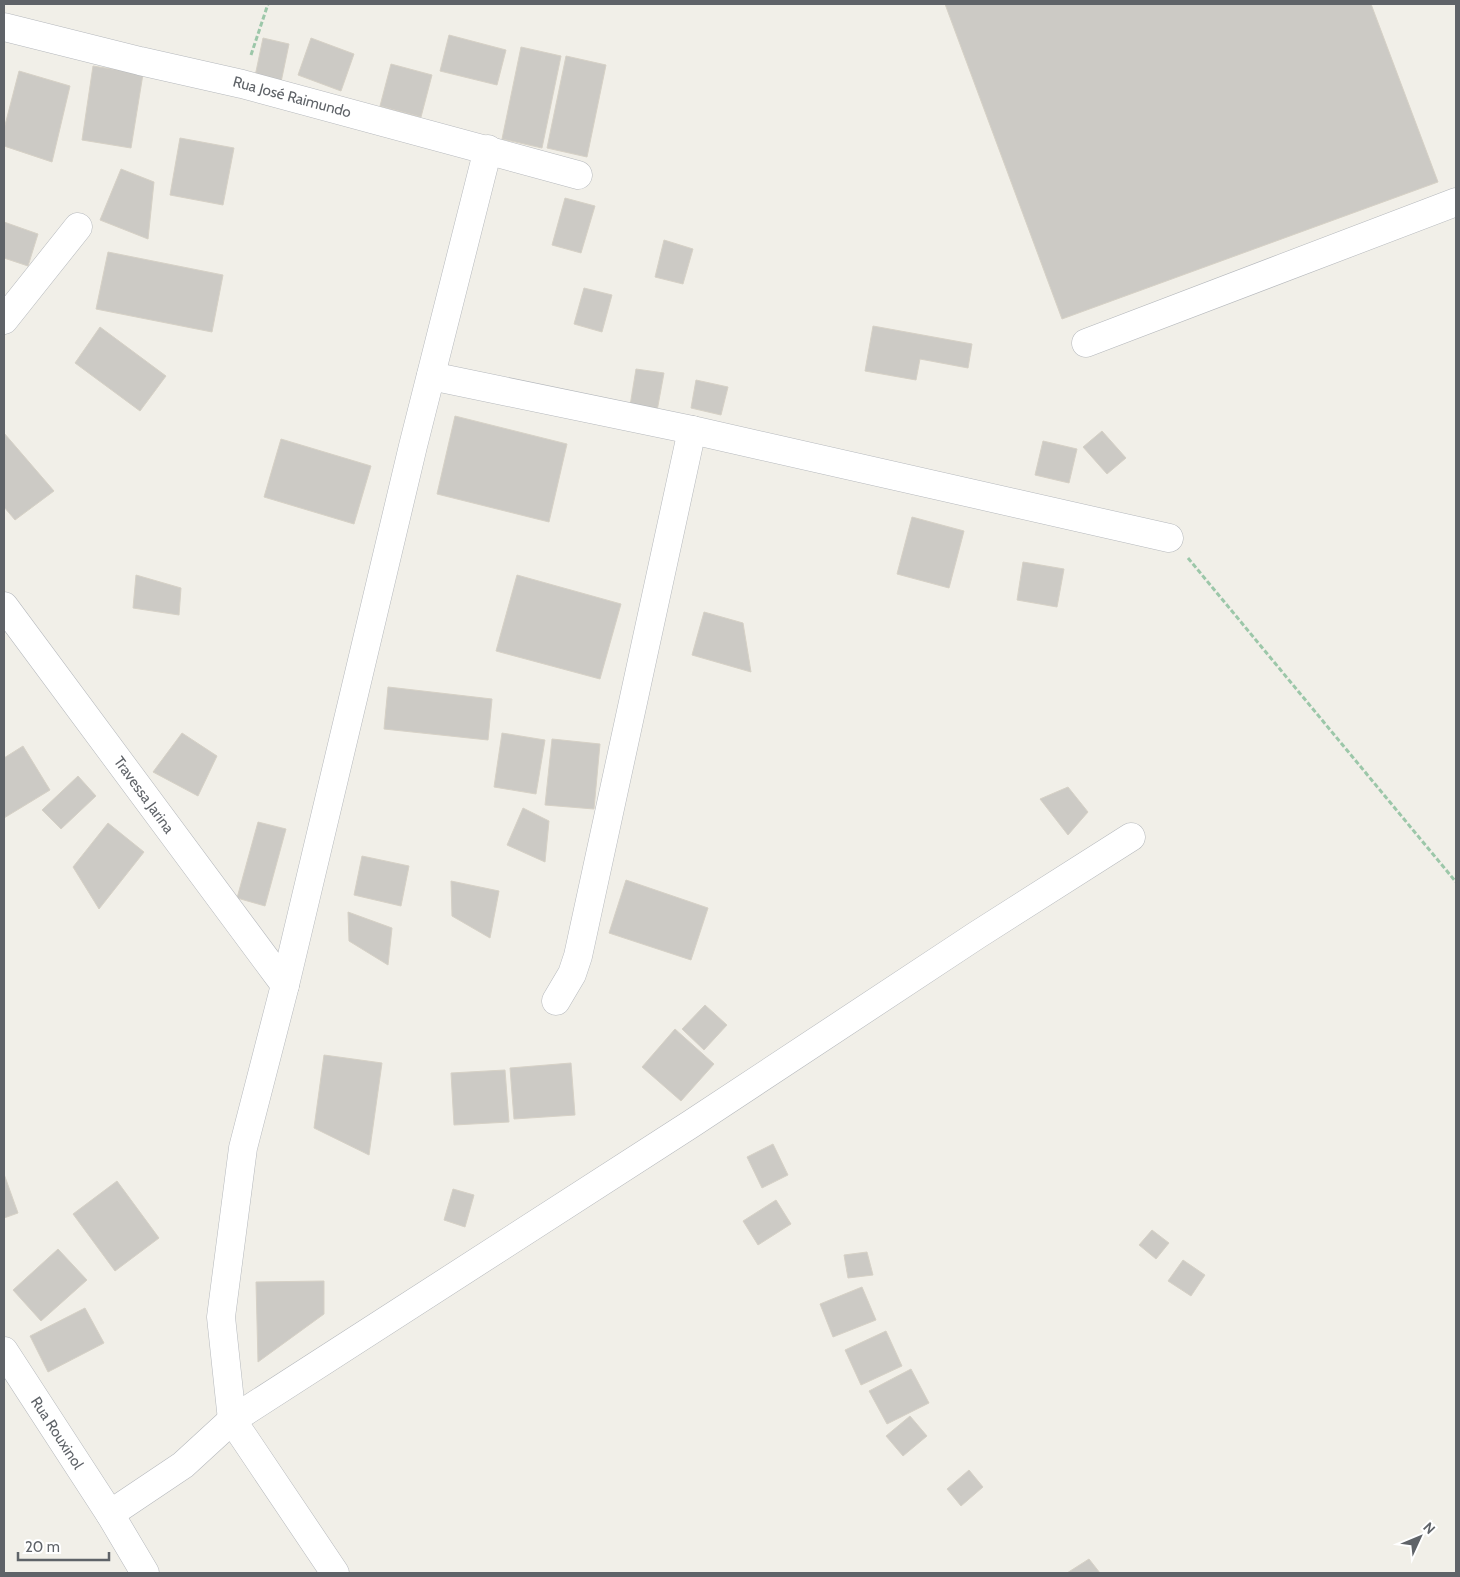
<svg xmlns="http://www.w3.org/2000/svg" width="1460" height="1577" font-family="Cabin,sans-serif">
	<style>
		.building { fill: #cccac5; stroke: #d6d1c6 }
		.lines { fill: none; stroke-linecap: round; stroke-linejoin: round }
		.minor-casing { stroke: #b5b8bc; stroke-width: 29 }
		.path { stroke: #9cc7a9; stroke-width: 3; stroke-dasharray: 5 2.5; stroke-linecap: butt }
		.minor { stroke: #fff; stroke-width: 28 }
		.labels { text-anchor: middle; stroke-width: 4; stroke-linejoin: round; paint-order: stroke }
		.street-label { font-size: 15px; fill: #5f6368; stroke: #fff }
	</style>
	<rect width="100%" height="100%" fill="#f1efe8"/>
	<g class="building">
		<path d="M945 4H1371L1438 182 1062 319Z"/>
		<path d="M449 35 506 50 497 85 440 71Z"/>
		<path d="M263 38 289 44 280 87 254 81Z"/>
		<path d="M311 38 354 54 341 91 298 75Z"/>
		<path d="M521 47 561 56 542 148 502 139Z"/>
		<path d="M566 56 606 65 587 157 547 148Z"/>
		<path d="M391 64 432 75 421 117 380 106Z"/>
		<path d="M93 66 143 74 131 148 82 140Z"/>
		<path d="M19 71 70 86 52 162 4 146V129Z"/>
		<path d="M180 138 234 148 223 205 170 195Z"/>
		<path d="M121 169 154 182 148 239 100 220Z"/>
		<path d="M565 198 595 206 581 253 552 245Z"/>
		<path d="M4 222 38 234 28 266 4 258Z"/>
		<path d="M664 240 693 249 683 284 655 277Z"/>
		<path d="M108 252 223 275 212 332 96 309Z"/>
		<path d="M584 288 612 295 602 332 574 324Z"/>
		<path d="M873 326 972 344 968 368 920 359 916 380 865 371Z"/>
		<path d="M100 327 166 376 140 411 75 363Z"/>
		<path d="M636 369 664 373 657 411 630 406Z"/>
		<path d="M696 380 728 387 721 415 691 408Z"/>
		<path d="M455 416 567 444 549 522 437 494Z"/>
		<path d="M1102 431 1126 458 1107 474 1083 447Z"/>
		<path d="M4 433 54 491 15 520 4 507Z"/>
		<path d="M281 439 371 466 354 524 264 497Z"/>
		<path d="M1043 441 1077 449 1069 483 1035 475Z"/>
		<path d="M912 517 964 531 949 588 897 574Z"/>
		<path d="M1023 562 1064 569 1057 607 1017 600Z"/>
		<path d="M136 575 181 588 179 615 133 608Z"/>
		<path d="M517 575 621 604 600 679 496 651Z"/>
		<path d="M704 612 743 623 751 672 692 655Z"/>
		<path d="M388 687 492 699 488 740 384 729Z"/>
		<path d="M182 733 217 756 198 796 153 772Z"/>
		<path d="M502 733 545 740 536 794 494 787Z"/>
		<path d="M552 739 600 744 594 809 545 805Z"/>
		<path d="M23 746 50 790 4 818V758Z"/>
		<path d="M78 776 96 796 61 829 42 810Z"/>
		<path d="M1068 787 1088 812 1068 835 1040 799Z"/>
		<path d="M523 808 549 821 545 862 507 845Z"/>
		<path d="M258 822 286 829 265 906 237 898Z"/>
		<path d="M108 823 144 852 99 909 73 867Z"/>
		<path d="M362 856 409 866 401 906 354 895Z"/>
		<path d="M626 880 708 908 691 960 609 933Z"/>
		<path d="M451 881 499 891 490 938 452 916Z"/>
		<path d="M348 912 392 928 388 965 349 941Z"/>
		<path d="M705 1005 727 1025 704 1050 682 1029Z"/>
		<path d="M675 1029 714 1064 681 1101 642 1067Z"/>
		<path d="M324 1055 382 1063 369 1155 314 1128Z"/>
		<path d="M571 1063 575 1115 514 1119 510 1068Z"/>
		<path d="M505 1070 509 1122 454 1125 451 1073Z"/>
		<path d="M773 1144 788 1175 762 1188 747 1157Z"/>
		<path d="M4 1174 18 1213 4 1218Z"/>
		<path d="M117 1181 159 1238 115 1271 73 1214Z"/>
		<path d="M453 1189 474 1195 465 1227 444 1220Z"/>
		<path d="M776 1200 791 1224 758 1245 743 1221Z"/>
		<path d="M1152 1230 1169 1243 1156 1259 1139 1245Z"/>
		<path d="M58 1249 87 1280 41 1321 13 1290Z"/>
		<path d="M867 1252 873 1275 848 1278 844 1255Z"/>
		<path d="M1183 1260 1205 1275 1191 1296 1168 1281Z"/>
		<path d="M324 1281V1314L258 1362 256 1282Z"/>
		<path d="M862 1287 876 1320 833 1337 820 1304Z"/>
		<path d="M85 1308 104 1343 48 1372 30 1336Z"/>
		<path d="M886 1331 902 1366 861 1385 845 1350Z"/>
		<path d="M911 1369 929 1403 887 1424 869 1391Z"/>
		<path d="M910 1416 927 1436 903 1456 886 1436Z"/>
		<path d="M969 1470 983 1487 961 1506 947 1489Z"/>
		<path d="M1089 1559 1100 1573H1067Z"/>
	</g>
	<g class="lines">
		<defs>
			<g id="minor">
				<path d="M4 27 140 61 242 84 578 175"/>
				<path d="M4 320 78 227"/>
				<path d="M1086 343 1456 202"/>
				<path d="M431 376 692 430 1169 538"/>
				<path d="M4 606 285 985"/>
				<path d="M556 1001 572 974 578 956 692 430"/>
				<path d="M4 1351 110 1514 145 1573"/>
				<path d="M110 1514 183 1465 232 1420 691 1124 977 935 1131 837"/>
				<path d="M335 1573 232 1420 221 1317 243 1148 285 985 413 446 488 149"/>
			</g>
		</defs>
		<use href="#minor" class="minor-casing"/>
		<g class="path">
			<path d="M251 55 268 4"/>
			<path d="M1188 558 1456 882"/>
		</g>
		<use href="#minor" class="minor"/>
	</g>
	<g class="labels">
		<g class="street-label">
			<text transform="translate(292 97) rotate(15)" y="5">Rua José Raimundo</text>
			<text transform="translate(144 795) rotate(54)" y="5">Travessa Jarina</text>
			<text transform="translate(57 1433) rotate(57)" y="5">Rua Rouxinol</text>
		</g>
	</g>
	<rect width="1460" height="1577" fill="none" stroke="#5f6368" stroke-width="10"/>
	<g transform="translate(1420 1537) rotate(46)" stroke="#ffffff" stroke-width="4" paint-order="stroke">
	<path d="M0-4L9 19L0 12L-9 19Z" fill="#5f6368"/>
	<text y="-8" font-size="14" font-weight="bold" text-anchor="middle" fill="#5f6368">N</text>
	</g>
	<path d="M18 1552v8h91v-8" fill="none" stroke="#5f6368" stroke-width="2.5"/>
	<text x="25" y="1552" font-size="15" fill="#5f6368" stroke="#ffffff" stroke-width="4" paint-order="stroke">20 m</text>
</svg>
